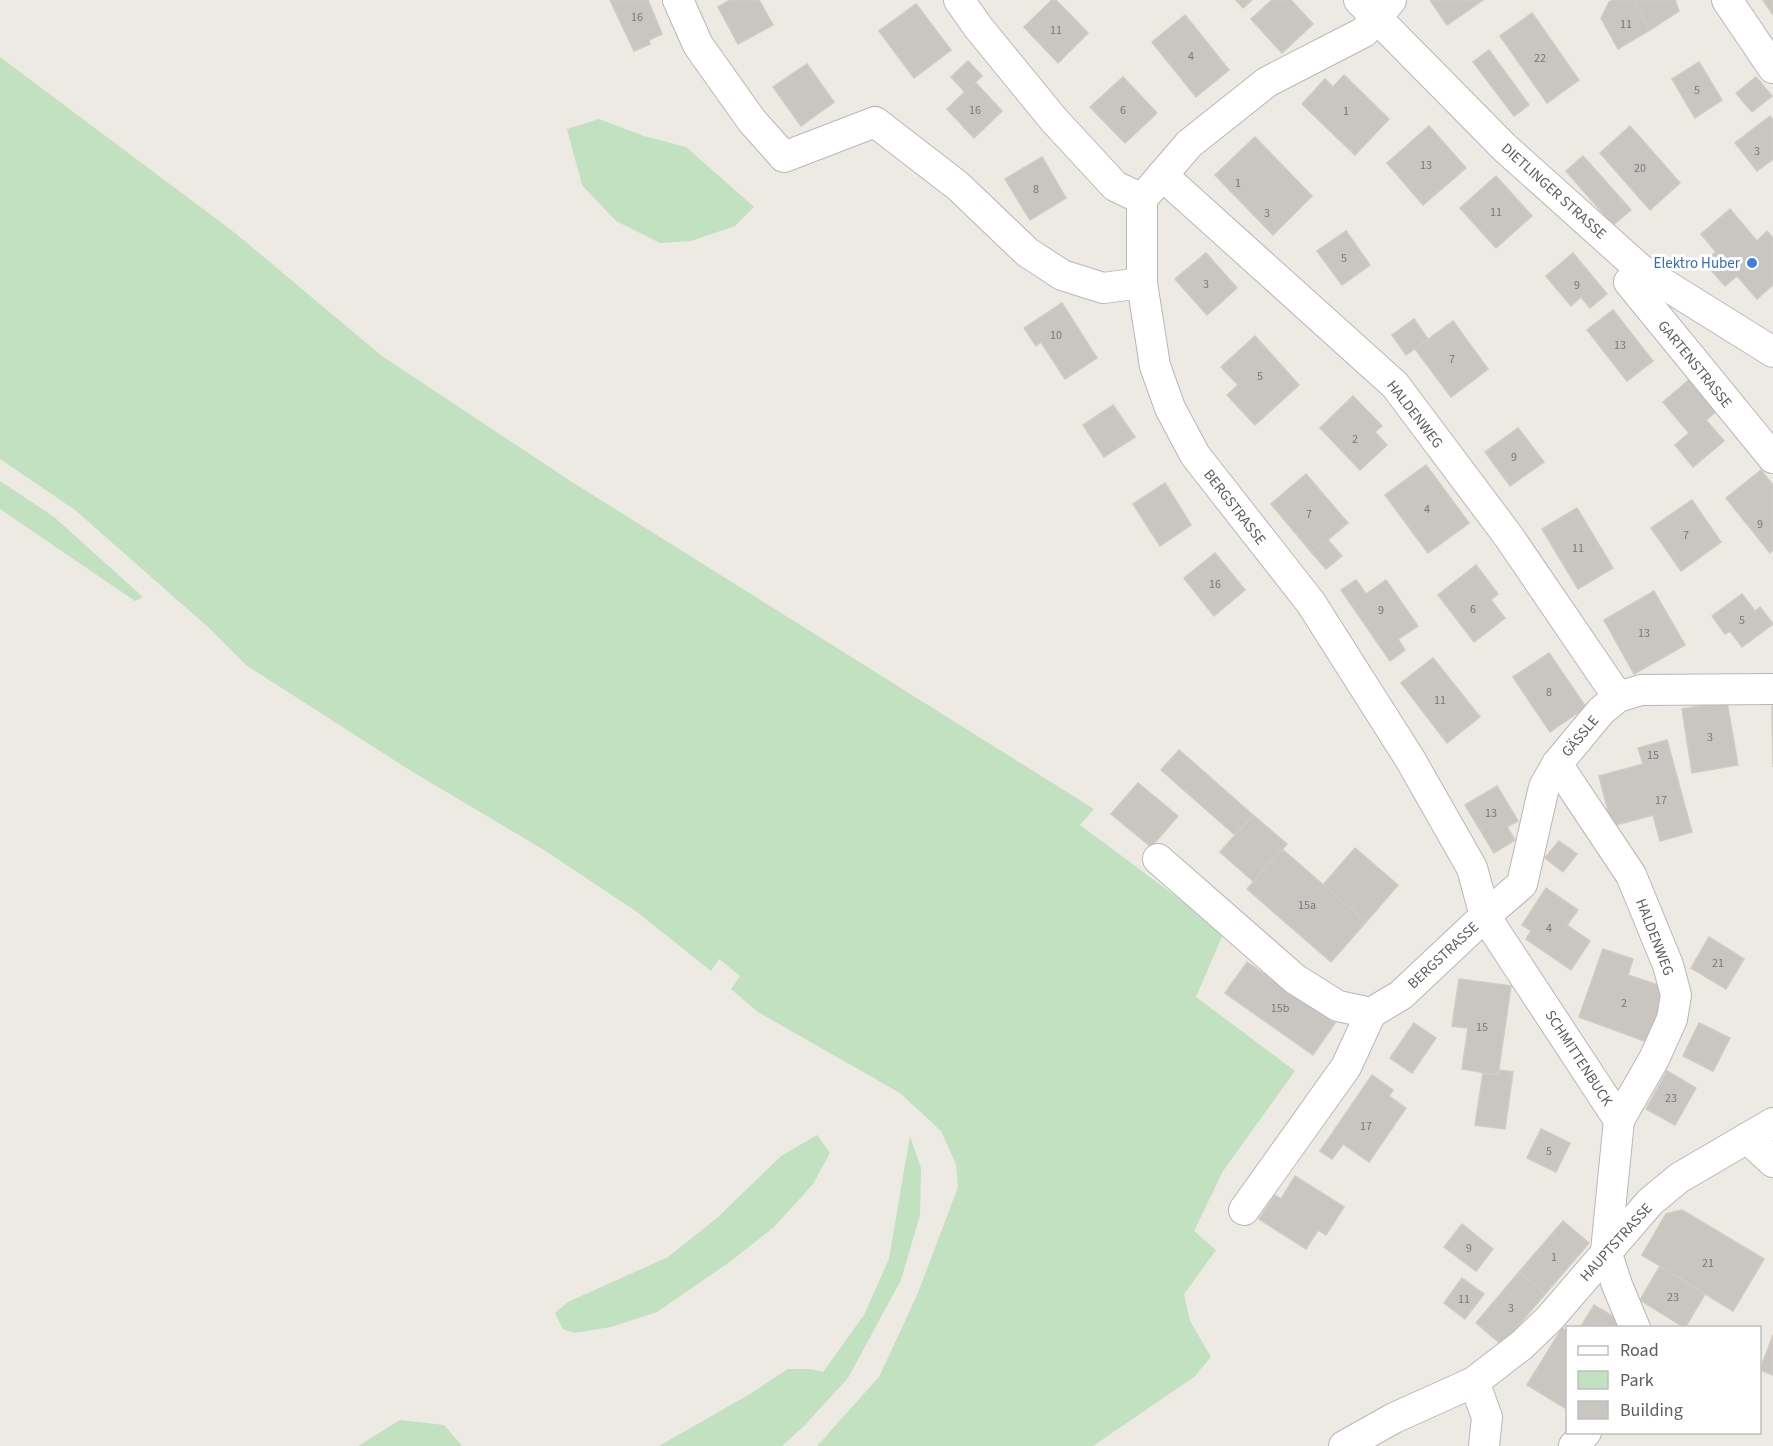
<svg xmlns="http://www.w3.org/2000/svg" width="1773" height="1446" font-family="'Source Sans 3',sans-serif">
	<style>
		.green { fill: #c1e1c1 }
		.building { fill: #c9c6c2; stroke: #d0cbc1; stroke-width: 1.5 }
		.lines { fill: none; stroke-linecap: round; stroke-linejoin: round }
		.minor-casing { stroke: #b5b8bb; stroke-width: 32 }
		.minor { stroke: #fff; stroke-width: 30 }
		.shop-dot { fill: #3f7fe0; stroke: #fff; stroke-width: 2 }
		.labels { text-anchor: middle; stroke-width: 6; stroke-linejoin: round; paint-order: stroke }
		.number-label { font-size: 12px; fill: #76787a }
		.street-label { font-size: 15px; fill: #5b5e62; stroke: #fff }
		.shop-label { font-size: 15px; fill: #366cbe; stroke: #fff; text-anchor: end }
	</style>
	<rect width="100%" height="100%" fill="#eceae2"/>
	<g class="green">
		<path d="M0 57 235 233 382 356 572 482 1094 809 1080 825 1224 932 1196 997 1295 1071 1223 1171 1194 1231 1216 1250 1184 1294 1190 1321 1211 1357 1194 1377 1093 1446H817L879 1377 918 1293 958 1187 956 1164 941 1131 900 1093 758 1012 731 989 740 976 719 959 711 971 637 912 544 850 411 771 246 665 208 627 75 510 0 459Z"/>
		<path d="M599 119 644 136 686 147 754 207 735 226 691 241 660 243 616 221 582 185 567 129Z"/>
		<path d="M0 481 54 517 143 597 135 601 0 509Z"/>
		<path d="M817 1135 830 1153 813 1184 774 1227 731 1261 657 1312 611 1327 574 1333 563 1329 555 1313 568 1302 668 1257 717 1218 781 1156Z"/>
		<path d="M910 1136 921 1168 920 1215 901 1280 848 1378 804 1426 782 1446H659L750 1394 788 1369H809L823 1372 864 1315 889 1259Z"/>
		<path d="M400 1420 444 1425 462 1446H358Z"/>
	</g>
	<g class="building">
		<path d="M610 0H648L662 34 649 40 650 44 634 51Z"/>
		<path d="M730 0H759L773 25 738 44 718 7Z"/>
		<path d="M1052 0H1056L1088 33 1058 63 1024 27Z"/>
		<path d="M1236 0H1252L1243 8Z"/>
		<path d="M1272 0H1291L1313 24 1282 53 1251 19Z"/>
		<path d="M1430 0H1483L1447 25Z"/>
		<path d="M1613 0H1634L1650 30 1618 49 1601 18 1609 2Z"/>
		<path d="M1634 0H1675L1679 11 1650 30Z"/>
		<path d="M1763 0H1773V15Z"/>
		<path d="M916 4 951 50 914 78 879 31Z"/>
		<path d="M1532 13 1579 80 1547 103 1500 36Z"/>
		<path d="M1185 15 1229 70 1196 97 1152 42Z"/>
		<path d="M1489 50 1529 105 1514 116 1473 62Z"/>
		<path d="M968 61 982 76 965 92 951 77Z"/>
		<path d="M1699 62 1722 100 1695 118 1672 79Z"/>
		<path d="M807 64 834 102 801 126 773 87Z"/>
		<path d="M1344 75 1389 119 1355 155 1302 104 1325 79 1333 87Z"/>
		<path d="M1123 77 1157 113 1125 143 1090 107Z"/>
		<path d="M1756 77 1772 96 1752 112 1736 93Z"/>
		<path d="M975 82 1002 111 974 138 947 109Z"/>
		<path d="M1770 116 1773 120V159L1757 171 1735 143Z"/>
		<path d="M1429 126 1466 168 1423 205 1387 163Z"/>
		<path d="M1630 126 1680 183 1650 210 1600 153Z"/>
		<path d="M1255 137 1312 196 1273 235 1215 175Z"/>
		<path d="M1583 156 1631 210 1613 225 1566 171Z"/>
		<path d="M1042 157 1066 198 1030 220 1005 179Z"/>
		<path d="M1496 176 1532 216 1496 248 1460 208Z"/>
		<path d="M1730 209 1757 241 1767 231 1773 238V285L1757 299 1737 276 1725 286 1704 262 1716 252 1701 234Z"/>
		<path d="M1346 231 1370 265 1342 285 1317 251Z"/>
		<path d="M1206 253 1237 288 1207 315 1175 279Z"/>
		<path d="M1573 253 1607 294 1590 308 1581 297 1571 306 1546 276Z"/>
		<path d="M1062 303 1097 358 1065 379 1041 342 1036 346 1024 328Z"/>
		<path d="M1613 310 1653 361 1627 381 1587 330Z"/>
		<path d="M1414 319 1428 339 1406 355 1392 335Z"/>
		<path d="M1453 321 1488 369 1451 397 1415 349Z"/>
		<path d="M1255 336 1299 385 1255 425 1227 395 1238 385 1221 367Z"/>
		<path d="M1690 379 1717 411 1706 420 1724 441 1693 467 1675 445 1689 433 1663 402Z"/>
		<path d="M1353 396 1382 426 1375 432 1387 445 1360 470 1320 428Z"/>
		<path d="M1113 405 1135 437 1104 457 1083 425Z"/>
		<path d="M1518 428 1544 462 1510 486 1485 452Z"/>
		<path d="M1426 465 1469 523 1428 553 1385 495Z"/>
		<path d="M1761 470 1773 485V550L1770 553 1726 498Z"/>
		<path d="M1306 474 1348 523 1312 553 1271 504Z"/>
		<path d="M1165 483 1191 525 1160 546 1133 504Z"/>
		<path d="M1692 500 1721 542 1681 571 1651 528Z"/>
		<path d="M1577 508 1613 568 1578 589 1542 529Z"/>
		<path d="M1328 540 1342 556 1326 569 1312 553Z"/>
		<path d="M1215 553 1245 590 1214 616 1184 578Z"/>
		<path d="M1476 565 1498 594 1491 600 1505 618 1474 642 1438 595Z"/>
		<path d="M1356 580 1366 594 1386 580 1418 626 1398 639 1405 650 1390 661 1341 590Z"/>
		<path d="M1654 591 1685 645 1634 674 1604 620Z"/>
		<path d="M1742 594 1755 611 1760 607 1773 624 1742 647 1730 631 1725 634 1712 616Z"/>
		<path d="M1549 653 1586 707 1550 732 1513 677Z"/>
		<path d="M1433 658 1480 717 1447 743 1401 683Z"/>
		<path d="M1727 702 1738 765 1692 773 1682 709Z"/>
		<path d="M1772 706H1773V767Z"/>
		<path d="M1667 740 1692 832 1660 841 1653 815 1612 826 1599 776 1643 764 1638 748Z"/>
		<path d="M1179 750 1253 815 1235 835 1161 770Z"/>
		<path d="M1138 783 1178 816 1151 847 1111 814Z"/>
		<path d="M1497 786 1518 821 1507 827 1515 840 1494 853 1465 805Z"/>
		<path d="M1253 815 1287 844 1254 882 1220 852Z"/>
		<path d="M1559 841 1577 854 1563 872 1545 858Z"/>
		<path d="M1355 848 1398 885 1366 922 1323 885Z"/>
		<path d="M1282 849 1366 922 1331 962 1247 889Z"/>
		<path d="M1546 888 1578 910 1567 925 1590 941 1571 970 1526 939 1531 931 1522 925Z"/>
		<path d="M1709 937 1744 959 1726 989 1691 968Z"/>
		<path d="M1603 949 1633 959 1628 975 1670 989 1650 1043 1579 1017Z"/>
		<path d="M1247 962 1335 1023 1313 1055 1225 993Z"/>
		<path d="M1459 979 1511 986 1498 1075 1462 1069 1468 1028 1452 1026Z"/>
		<path d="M1414 1023 1436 1038 1412 1073 1390 1058Z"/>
		<path d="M1699 1023 1730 1038 1713 1071 1683 1056Z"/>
		<path d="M1499 1070 1513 1072 1505 1129 1475 1125 1483 1073 1498 1075Z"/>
		<path d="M1667 1071 1696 1088 1675 1125 1646 1109Z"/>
		<path d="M1372 1075 1393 1090 1389 1096 1406 1108 1369 1162 1343 1144 1332 1159 1320 1151Z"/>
		<path d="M1541 1129 1570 1143 1556 1172 1527 1158Z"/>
		<path d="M1295 1176 1344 1207 1326 1235 1318 1230 1306 1249 1259 1219 1275 1195 1281 1199Z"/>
		<path d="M1682 1210 1764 1259 1733 1311 1642 1255 1666 1214Z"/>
		<path d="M1563 1221 1589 1243 1545 1294 1519 1272Z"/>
		<path d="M1462 1224 1493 1249 1476 1271 1444 1247Z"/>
		<path d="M1660 1266 1705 1294 1685 1328 1640 1300Z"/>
		<path d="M1519 1272 1545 1294 1502 1345 1476 1323Z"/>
		<path d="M1462 1278 1484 1294 1465 1319 1444 1303Z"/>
		<path d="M1594 1305 1624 1323 1621 1328H1580Z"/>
		<path d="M1562 1328 1568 1332V1410L1527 1385Z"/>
		<path d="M1773 1335V1375L1760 1370Z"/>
	</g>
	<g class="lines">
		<defs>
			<g id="minor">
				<path d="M678 0 698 45 752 121 784 157 875 122 958 186 1027 252 1062 275 1103 288 1142 283"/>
				<path d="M959 0 978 27 1054 120 1115 186 1142 199"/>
				<path d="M1359 0 1504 147 1640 269 1773 352"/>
				<path d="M1727 0 1773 68"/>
				<path d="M1162 175 1395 385 1509 537 1618 697"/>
				<path d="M1640 269 1629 282 1773 458"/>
				<path d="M1557 764 1631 875 1668 965 1676 995 1672 1019 1654 1059 1619 1120"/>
				<path d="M1158 859 1295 979 1338 1006 1371 1013 1401 995 1485 916 1472 868 1410 759 1311 603 1195 455 1170 408 1155 366 1142 283V199L1189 144 1267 82 1364 32 1391 0"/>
				<path d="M1747 1138 1773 1162"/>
				<path d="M1244 1210 1346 1067 1371 1013"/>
				<path d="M1635 1328 1617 1285 1606 1251 1619 1120 1485 916 1522 884 1544 787 1557 764 1601 711 1618 697 1641 690 1773 689"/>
				<path d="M1474 1382 1487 1417 1484 1446"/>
				<path d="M1344 1446 1394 1418 1474 1382 1522 1345 1550 1318 1650 1202 1679 1178 1773 1123"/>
				<path d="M1574 1446 1586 1432"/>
			</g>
		</defs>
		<use href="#minor" class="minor-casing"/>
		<use href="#minor" class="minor"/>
	</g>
	<circle class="shop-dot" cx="1752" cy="263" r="6"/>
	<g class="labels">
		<g class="number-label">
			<text x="637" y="21">16</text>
			<text x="1626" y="28">11</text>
			<text x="1056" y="34">11</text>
			<text x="1191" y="60">4</text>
			<text x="1540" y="62">22</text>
			<text x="1697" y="94">5</text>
			<text x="975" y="114">16</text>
			<text x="1123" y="114">6</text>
			<text x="1346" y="115">1</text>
			<text x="1757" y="155">3</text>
			<text x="1426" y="169">13</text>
			<text x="1640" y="172">20</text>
			<text x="1238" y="187">1</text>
			<text x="1036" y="193">8</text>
			<text x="1496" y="216">11</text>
			<text x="1267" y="217">3</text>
			<text x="1344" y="262">5</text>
			<text x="1206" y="288">3</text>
			<text x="1577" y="289">9</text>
			<text x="1056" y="339">10</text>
			<text x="1620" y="349">13</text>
			<text x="1452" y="363">7</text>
			<text x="1260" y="380">5</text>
			<text x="1355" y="443">2</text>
			<text x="1514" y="461">9</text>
			<text x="1427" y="513">4</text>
			<text x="1309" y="518">7</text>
			<text x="1760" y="528">9</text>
			<text x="1686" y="539">7</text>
			<text x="1578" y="552">11</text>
			<text x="1215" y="588">16</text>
			<text x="1473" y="613">6</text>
			<text x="1381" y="614">9</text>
			<text x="1742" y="624">5</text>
			<text x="1644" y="637">13</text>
			<text x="1549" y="696">8</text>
			<text x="1440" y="704">11</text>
			<text x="1710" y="741">3</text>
			<text x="1653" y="759">15</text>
			<text x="1661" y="804">17</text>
			<text x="1491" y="817">13</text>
			<text x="1307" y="909">15a</text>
			<text x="1549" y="932">4</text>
			<text x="1718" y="967">21</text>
			<text x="1624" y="1007">2</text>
			<text x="1280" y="1012">15b</text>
			<text x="1482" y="1031">15</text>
			<text x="1671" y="1102">23</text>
			<text x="1366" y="1130">17</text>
			<text x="1549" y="1155">5</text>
			<text x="1469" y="1252">9</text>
			<text x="1554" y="1261">1</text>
			<text x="1708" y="1267">21</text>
			<text x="1673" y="1301">23</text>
			<text x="1464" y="1303">11</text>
			<text x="1511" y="1312">3</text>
		</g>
		<g class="street-label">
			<text transform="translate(1554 191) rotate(42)" y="5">DIETLINGER STRASSE</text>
			<text transform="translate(1695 364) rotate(51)" y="5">GARTENSTRASSE</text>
			<text transform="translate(1415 414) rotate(52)" y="5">HALDENWEG</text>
			<text transform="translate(1235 507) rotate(52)" y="5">BERGSTRASSE</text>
			<text transform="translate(1580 736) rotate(-50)" y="5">GÄSSLE</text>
			<text transform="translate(1655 937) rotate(69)" y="5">HALDENWEG</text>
			<text transform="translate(1443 955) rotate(-43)" y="5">BERGSTRASSE</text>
			<text transform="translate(1579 1058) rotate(57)" y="5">SCHMITTENBUCK</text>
			<text transform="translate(1616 1242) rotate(-48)" y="5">HAUPTSTRASSE</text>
		</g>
		<g class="shop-label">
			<text x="1740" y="268">Elektro Huber</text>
		</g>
	</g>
	<rect x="1566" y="1326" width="195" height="108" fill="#ffffff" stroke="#bdbfc0" stroke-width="1.5"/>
	<rect x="1578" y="1346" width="30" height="9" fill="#ffffff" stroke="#bdbfc0" stroke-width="1.5"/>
	<text x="1620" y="1356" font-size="18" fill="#5b5e62">Road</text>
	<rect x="1578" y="1371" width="30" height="18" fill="#c1e1c1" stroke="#bdbfc0" stroke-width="1.5"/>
	<text x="1620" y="1386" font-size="18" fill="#5b5e62">Park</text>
	<rect x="1578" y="1401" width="30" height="18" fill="#c9c6c2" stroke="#bdbfc0" stroke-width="1.5"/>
	<text x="1620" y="1416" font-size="18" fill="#5b5e62">Building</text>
</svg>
